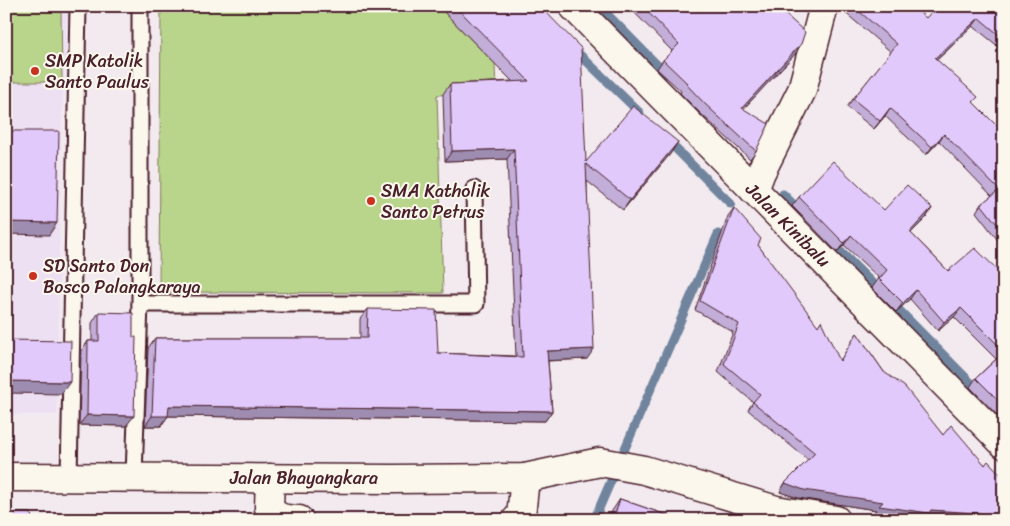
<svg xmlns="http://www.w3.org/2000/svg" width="1010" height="526" font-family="Sriracha,sans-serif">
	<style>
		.built { fill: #eee0f3 }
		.green { fill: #b9d58c; stroke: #827a5c }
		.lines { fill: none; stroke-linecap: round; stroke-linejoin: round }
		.stream { stroke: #70849e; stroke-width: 9 }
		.lane-casing { stroke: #4a1f2b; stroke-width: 19 }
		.street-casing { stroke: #4a1f2b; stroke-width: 31 }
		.secondary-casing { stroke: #4a1f2b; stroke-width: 31 }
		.lane { stroke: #fbf7ec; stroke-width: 15 }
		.street { stroke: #fbf7ec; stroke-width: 28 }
		.secondary { stroke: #fbf7ec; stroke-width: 28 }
		.wall { fill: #c2aed8; stroke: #4a1f2b }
		.shaded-wall { fill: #9e8db0; stroke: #4a1f2b }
		.building { fill: #e1cafb; stroke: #4a1f2b }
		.poi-dot { fill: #c8321e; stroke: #fbf7ec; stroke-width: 2 }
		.labels { text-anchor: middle; stroke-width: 4; stroke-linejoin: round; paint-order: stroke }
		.poi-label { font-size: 18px; fill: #4a1f2b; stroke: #fbf7ec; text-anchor: start }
		.street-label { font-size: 18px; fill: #4a1f2b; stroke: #fbf7ec }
	</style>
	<rect width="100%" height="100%" fill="#f3eaf0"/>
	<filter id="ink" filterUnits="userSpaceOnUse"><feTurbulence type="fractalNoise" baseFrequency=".02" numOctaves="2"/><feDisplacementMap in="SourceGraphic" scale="10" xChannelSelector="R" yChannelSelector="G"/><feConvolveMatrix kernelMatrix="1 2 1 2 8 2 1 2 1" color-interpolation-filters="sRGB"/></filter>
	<g filter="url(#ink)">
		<path class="built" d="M6 6H68L61 137 57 415H6Z"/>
		<g class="green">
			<path d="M6 6H61L62 82H6Z"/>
			<path d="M161 6H438L495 64 496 92 437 95 443 293 159 292Z"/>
		</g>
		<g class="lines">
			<g class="stream">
				<path d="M599 6 666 74"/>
				<path d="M808 10 809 6"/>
				<path d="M574 49 640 113"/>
				<path d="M667 140 731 204"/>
				<path d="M783 194 802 213"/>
				<path d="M831 242 882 293"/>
				<path d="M891 302 980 392"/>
				<path d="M993 405 1004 416"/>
				<path d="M594 520 718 234"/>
			</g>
			<defs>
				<g id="lane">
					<path d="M140 304H476L474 189"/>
					<path d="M134 476 140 304V6"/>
					<path d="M69 478 78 6"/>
				</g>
				<g id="street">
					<path d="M754 190 761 172 802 90 824 6"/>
					<path d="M6 477 393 479 525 478 600 462 644 470 776 510 836 520"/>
					<path d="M270 478 269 508C279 520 285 519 299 520"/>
					<path d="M516 520 521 516 525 478"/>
				</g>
				<path id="secondary" d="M573 6 1004 444"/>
			</defs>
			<use href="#lane" class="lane-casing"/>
			<use href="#street" class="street-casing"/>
			<use href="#secondary" class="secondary-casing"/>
			<use href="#lane" class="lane"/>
			<use href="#street" class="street"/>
			<use href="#secondary" class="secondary"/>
		</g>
		<g class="wall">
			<path d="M438 6H540L586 162 671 153 623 210 587 181V359L548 361 552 411 545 421 168 416 161 426H145L148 348 155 338H360V319L368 309 438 353 516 356 507 159 445 161 443 94 450 84 512 81Z"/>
			<path d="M628 6H776L801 44 796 53 743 109 756 151 750 159 700 113 680 93 681 91 657 69 663 60 672 51Z"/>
			<path d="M845 6H913L926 18 1004 6V51L973 26 937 60 974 103 1004 133V248L976 212 981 204 992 196 939 141 926 155 885 116 874 129 847 107 853 99 891 52 842 10Z"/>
			<path d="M799 197 884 210 932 208 926 218 911 233 948 271 1004 276V409L997 415 970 387 976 378 996 359 954 317 938 331 910 299 896 312 872 288 879 278 844 245 837 252 792 206Z"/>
			<path d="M734 208 758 245 840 361 857 333 884 372 943 435 1004 478 926 518 925 520H911L873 514 876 510 798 498 780 492 785 483 808 460 748 410 753 402 718 372 733 332 695 310 728 216Z"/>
			<path d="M99 312 126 426 79 425 81 351 88 341H92V323Z"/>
			<path d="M620 499 681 520H609L612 511Z"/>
		</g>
		<g class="shaded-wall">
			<path d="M979 18 973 26 930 66 935 58Z"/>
			<path d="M801 44 796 53 736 117 742 108Z"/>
			<path d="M890 108 885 116 874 129 880 121Z"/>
			<path d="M944 134 939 141 926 155 932 147Z"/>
			<path d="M678 142 671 153 623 210 630 200Z"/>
			<path d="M514 149 507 159 445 161 452 151Z"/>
			<path d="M932 208 926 218 903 241 910 232Z"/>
			<path d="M6 222 57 223 49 235 6 234Z"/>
			<path d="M851 235 844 245 837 252 844 243Z"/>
			<path d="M916 290 910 299 896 312 903 303Z"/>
			<path d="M961 308 954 317 938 331 944 322Z"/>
			<path d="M594 349 587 359 540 361 547 351Z"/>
			<path d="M6 381 70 382 61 394 6 393Z"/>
			<path d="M169 406 552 411 545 421 168 416 161 426H145L152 416Z"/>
			<path d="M1004 406V409L997 415Z"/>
			<path d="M87 415 134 416 126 426 79 425Z"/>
			<path d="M785 483 931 510 1004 515V520H943L926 518 925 520H911L873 514 876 510 798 498 780 492Z"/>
		</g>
		<g class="building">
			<path d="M455 6H540L581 48 586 162 633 106 678 142 630 200 586 164 594 349 547 351 552 411 169 406 168 416H152L155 338H367L368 309 436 310 438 353 523 357 514 149 452 151 450 84 529 81Z"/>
			<path d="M642 6H776L805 32 801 44 742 108 769 124 756 151 706 105 686 84 687 83 663 60 679 44Z"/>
			<path d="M853 6H913L926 18 937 6H1004V39L979 18 935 58 978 97 973 102 1004 133V233L981 204 999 190 944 134 932 147 890 108 880 121 853 99 897 44Z"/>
			<path d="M6 131H59L57 223 6 222Z"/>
			<path d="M833 161 884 210 907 185 932 208 910 232 948 271 975 248 1004 276V351L961 308 944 322 916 290 903 303 879 279 887 270 851 235 844 243 799 197Z"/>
			<path d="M734 208 761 239 758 245 818 326 821 321 840 361 857 333 884 372 905 387 943 435 951 425 985 465 988 461 1004 478V515L931 510 929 513 879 506 883 502 804 490 785 483 815 453 753 402 760 394 724 364 739 324 700 301Z"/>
			<path d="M99 312 133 313V337H136L134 416 87 415 88 341H99Z"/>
			<path d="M6 340 71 341 70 382 6 381Z"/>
			<path d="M1004 352V406L976 378Z"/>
			<path d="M620 499 681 520H613Z"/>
			<path d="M6 513H31L32 520H6Z"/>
		</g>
	</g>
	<g class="poi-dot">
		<circle cx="35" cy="71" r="5"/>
		<circle cx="371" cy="201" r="5"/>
		<circle cx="33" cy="276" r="5"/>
	</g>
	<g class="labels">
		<g class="poi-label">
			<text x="45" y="67">SMP Katolik<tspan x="45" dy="21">Santo Paulus</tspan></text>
			<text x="381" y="197">SMA Katholik<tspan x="381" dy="21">Santo Petrus</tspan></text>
			<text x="43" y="272">SD Santo Don<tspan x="43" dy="21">Bosco Palangkaraya</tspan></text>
		</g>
		<g class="street-label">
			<text transform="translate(788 225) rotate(45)" y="6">Jalan Kinibalu</text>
			<text x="304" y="484">Jalan Bhayangkara</text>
		</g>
	</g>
	<rect width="1010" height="526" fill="none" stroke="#fbf7ec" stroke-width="25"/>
	<rect x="12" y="12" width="985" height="501" fill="none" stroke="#4a1f2b" stroke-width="2" filter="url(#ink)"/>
</svg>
